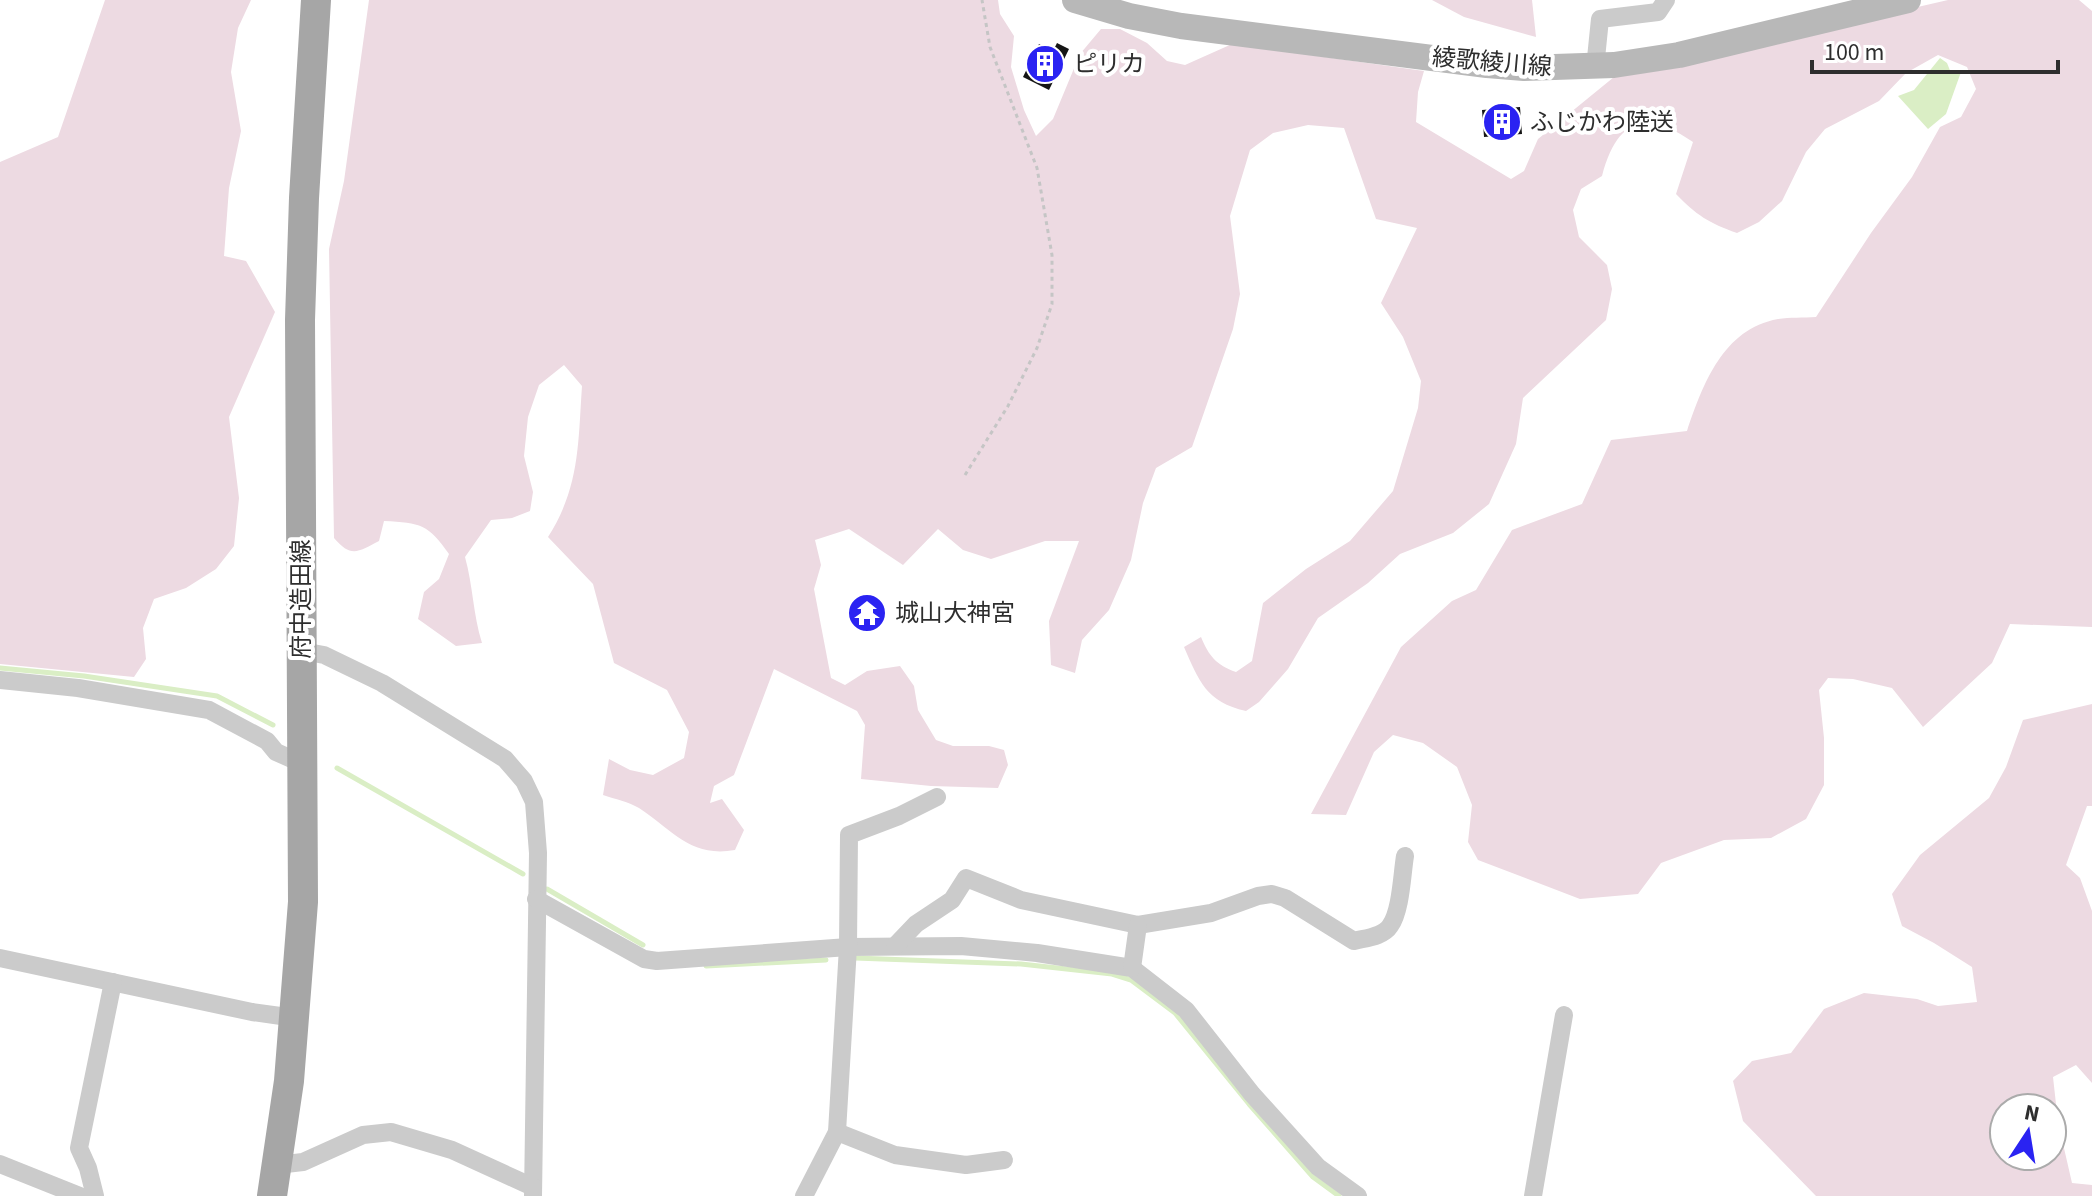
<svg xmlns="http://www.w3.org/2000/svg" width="2092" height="1196" font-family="'Source Sans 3','Noto Sans JP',sans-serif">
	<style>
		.green { fill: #eddae2; fill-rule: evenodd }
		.water { fill: #daeec5 }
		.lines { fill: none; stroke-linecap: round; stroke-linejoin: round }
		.stream { stroke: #daeec5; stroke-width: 5 }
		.building { fill: #151515 }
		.path { stroke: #c5c5c5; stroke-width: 3; stroke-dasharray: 4 4; stroke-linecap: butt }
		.street { stroke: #cbcbcb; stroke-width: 18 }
		.secondary { stroke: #b8b8b8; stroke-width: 26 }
		.primary { stroke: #a6a6a6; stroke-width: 30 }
		.labels { text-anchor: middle; stroke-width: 8; stroke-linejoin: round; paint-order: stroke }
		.street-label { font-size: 24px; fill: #2e2e2e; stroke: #fff }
		.poi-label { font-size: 24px; fill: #2e2e2e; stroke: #fff; text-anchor: start }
	</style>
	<rect width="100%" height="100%" fill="#fff"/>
	<g class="green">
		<path d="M105 0H251L238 28 231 72 241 131 229 188 224 256 246 261 275 312 229 417 239 498 234 546 216 569 186 588 154 599 143 628 146 659 134 677 0 664V162L58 137Z"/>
		<path d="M369 0H998L1000 14 1014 36 1011 67 1024 110 1036 136 1053 119 1080 54 1101 29H1120L1147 43 1167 61 1185 65 1232 44 1424 71 1418 92 1416 122 1511 179 1524 171 1538 139 1614 77 1948 0H2079L2092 11V627L2010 624 1992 663 1923 727 1892 688 1853 679 1828 678 1819 690 1824 738V785L1806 819 1771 838 1724 840 1661 863 1638 894 1580 899 1478 860 1468 842 1472 805 1457 767 1423 743 1393 735 1374 752 1346 815 1311 814 1401 647 1452 601 1476 590 1512 530 1582 504 1611 440 1687 431C1703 384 1723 329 1778 319 1790 317 1803 318 1816 317L1871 233 1912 177 1940 127 1961 117 1976 89 1967 67 1938 55 1906 73 1879 101 1825 129 1806 152 1782 201 1759 222 1737 233C1709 223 1696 215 1676 194L1693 142C1645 109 1617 119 1602 176L1581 189 1573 210 1579 237 1607 265 1612 289 1606 320 1523 398 1516 444 1489 504 1453 533 1400 554 1368 583 1318 618 1288 669 1259 702 1246 711C1206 702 1199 681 1184 647L1201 637C1209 656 1216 665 1236 672L1252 661 1263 603 1306 569 1350 541 1393 491 1418 408 1421 381 1403 337 1381 303 1417 228 1376 219 1344 128 1308 125 1273 133 1250 150 1230 216 1240 294 1233 329 1192 447 1156 468 1143 503 1131 560 1109 610 1082 640 1075 673 1051 665 1049 621 1079 541H1045L991 559 963 550 938 529 903 565 849 529 815 540 821 565 814 589 831 678 845 685 867 671 900 666 914 686 918 710 936 740 953 746H989L1004 750 1008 765 998 788 931 786 861 779 865 725 857 711 774 669 734 775 714 786 710 803 722 799 744 830 735 850C690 858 673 830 639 808 629 802 615 799 603 795L609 759 630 770 653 775 684 758 689 732 667 690 614 663 593 584 548 537C580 487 578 443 582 386L564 365 539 385 528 417 524 456 533 492 530 511 512 518 491 520 465 557C473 586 473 614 482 643L456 646 418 619 424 592 439 579 449 554C428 524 421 523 384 521L379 541C358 552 351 558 334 538L329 249 344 181Z"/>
		<path d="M1432 0H1532L1536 37 1464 17Z"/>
		<path d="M2092 704V806H2087L2066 865 2080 878 2092 911V1083L2076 1065 2053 1077 2058 1122 2072 1183 2092 1185V1196H1816L1743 1121 1733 1081 1752 1061 1791 1053 1824 1009 1864 993 1917 999 1938 1006 1977 1002 1972 967 1934 943 1902 926 1892 894 1920 855 1989 798 2006 767 2023 720ZM2004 1108H2052V1156H2004Z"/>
	</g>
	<path class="water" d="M1940 58 1947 63 1951 73 1961 72 1946 114 1928 129 1898 96 1914 90Z"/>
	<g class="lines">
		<g class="stream">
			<path d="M0 668 84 676 217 696 273 725"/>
			<path d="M337 768 523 874"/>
			<path d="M547 889 643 945"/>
			<path d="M855 958 1021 964 1112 974 1131 980 1175 1013 1249 1104 1313 1177 1339 1196"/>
			<path d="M706 966 826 960"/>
		</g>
	</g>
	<g class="building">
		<path d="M1057 43 1069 49 1049 90 1023 77 1039 44 1053 51Z"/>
		<path d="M1520 107 1522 134 1484 137 1482 110Z"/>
	</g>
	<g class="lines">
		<path class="path" d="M965 475 1008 406 1037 348 1052 304V255L1037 168 990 47 982 0"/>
		<g class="street">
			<path d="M1595 68 1600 19 1658 12 1666 0"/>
			<path d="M302 651 324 655 382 683 505 759 524 781 534 802 538 853 533 1196"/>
			<path d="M0 680 78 688 209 710 267 741 276 752 303 764"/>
			<path d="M536 899 644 959 657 961 848 947 961 946 1037 953 1132 968 1186 1010 1252 1094 1318 1167 1358 1196"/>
			<path d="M895 946 916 924 952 900 966 878 1021 900 1138 925 1211 913 1258 896 1272 894 1285 898 1354 941C1365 938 1383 937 1390 926 1401 911 1402 874 1405 856"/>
			<path d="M0 958 252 1012 295 1018"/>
			<path d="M1132 968 1138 925"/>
			<path d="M837 1132 895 1155 966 1165 1004 1160"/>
			<path d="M0 1164 80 1196"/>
			<path d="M277 1165 303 1162 363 1135 391 1132 452 1150 533 1187"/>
			<path d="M95 1196 88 1168 79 1148 113 982"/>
			<path d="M804 1196 837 1132 848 947 849 835 899 816 937 797"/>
			<path d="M1533 1196 1564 1015"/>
		</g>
		<path class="secondary" d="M1075 0 1129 16 1181 26 1487 65 1524 68 1614 65 1679 55 1908 0"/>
		<path class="primary" d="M272 1196 289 1081 303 902 300 320 304 198 316 0"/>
	</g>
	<defs>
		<symbol id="building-disc" viewBox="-11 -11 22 22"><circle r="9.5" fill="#2a23f2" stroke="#fff"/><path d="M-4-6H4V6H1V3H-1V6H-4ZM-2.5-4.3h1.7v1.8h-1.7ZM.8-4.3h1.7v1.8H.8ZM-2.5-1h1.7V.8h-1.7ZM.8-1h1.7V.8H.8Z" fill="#fff"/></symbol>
		<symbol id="temple-disc" viewBox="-11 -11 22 22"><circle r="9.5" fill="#2a23f2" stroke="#fff"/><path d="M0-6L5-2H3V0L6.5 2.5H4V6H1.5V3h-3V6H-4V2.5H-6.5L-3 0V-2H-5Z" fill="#fff"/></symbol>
	</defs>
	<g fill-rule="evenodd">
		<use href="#building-disc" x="1023" y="42" width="44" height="44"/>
		<use href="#building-disc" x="1480" y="100" width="44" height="44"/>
		<use href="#temple-disc" x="845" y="591" width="44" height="44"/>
	</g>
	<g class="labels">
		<g class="street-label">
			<text transform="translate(1492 62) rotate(5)" y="8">綾歌綾川線</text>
			<text transform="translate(301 599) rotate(-90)" y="8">府中造田線</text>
		</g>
		<g class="poi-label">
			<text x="1073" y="72">ピリカ</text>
			<text x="1530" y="130">ふじかわ陸送</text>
			<text x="895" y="621">城山大神宮</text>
		</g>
	</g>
	<g transform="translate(2028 1132) rotate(12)"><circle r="38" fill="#ffffff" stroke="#ababab" stroke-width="2"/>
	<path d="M0-6L14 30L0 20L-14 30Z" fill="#2a23f2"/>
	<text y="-12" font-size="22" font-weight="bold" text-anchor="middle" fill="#2e2e2e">N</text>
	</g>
	<path d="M1812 60v12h246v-12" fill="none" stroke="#2e2e2e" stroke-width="4"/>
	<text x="1824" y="60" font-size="24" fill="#2e2e2e" stroke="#ffffff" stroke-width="6" paint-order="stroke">100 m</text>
</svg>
